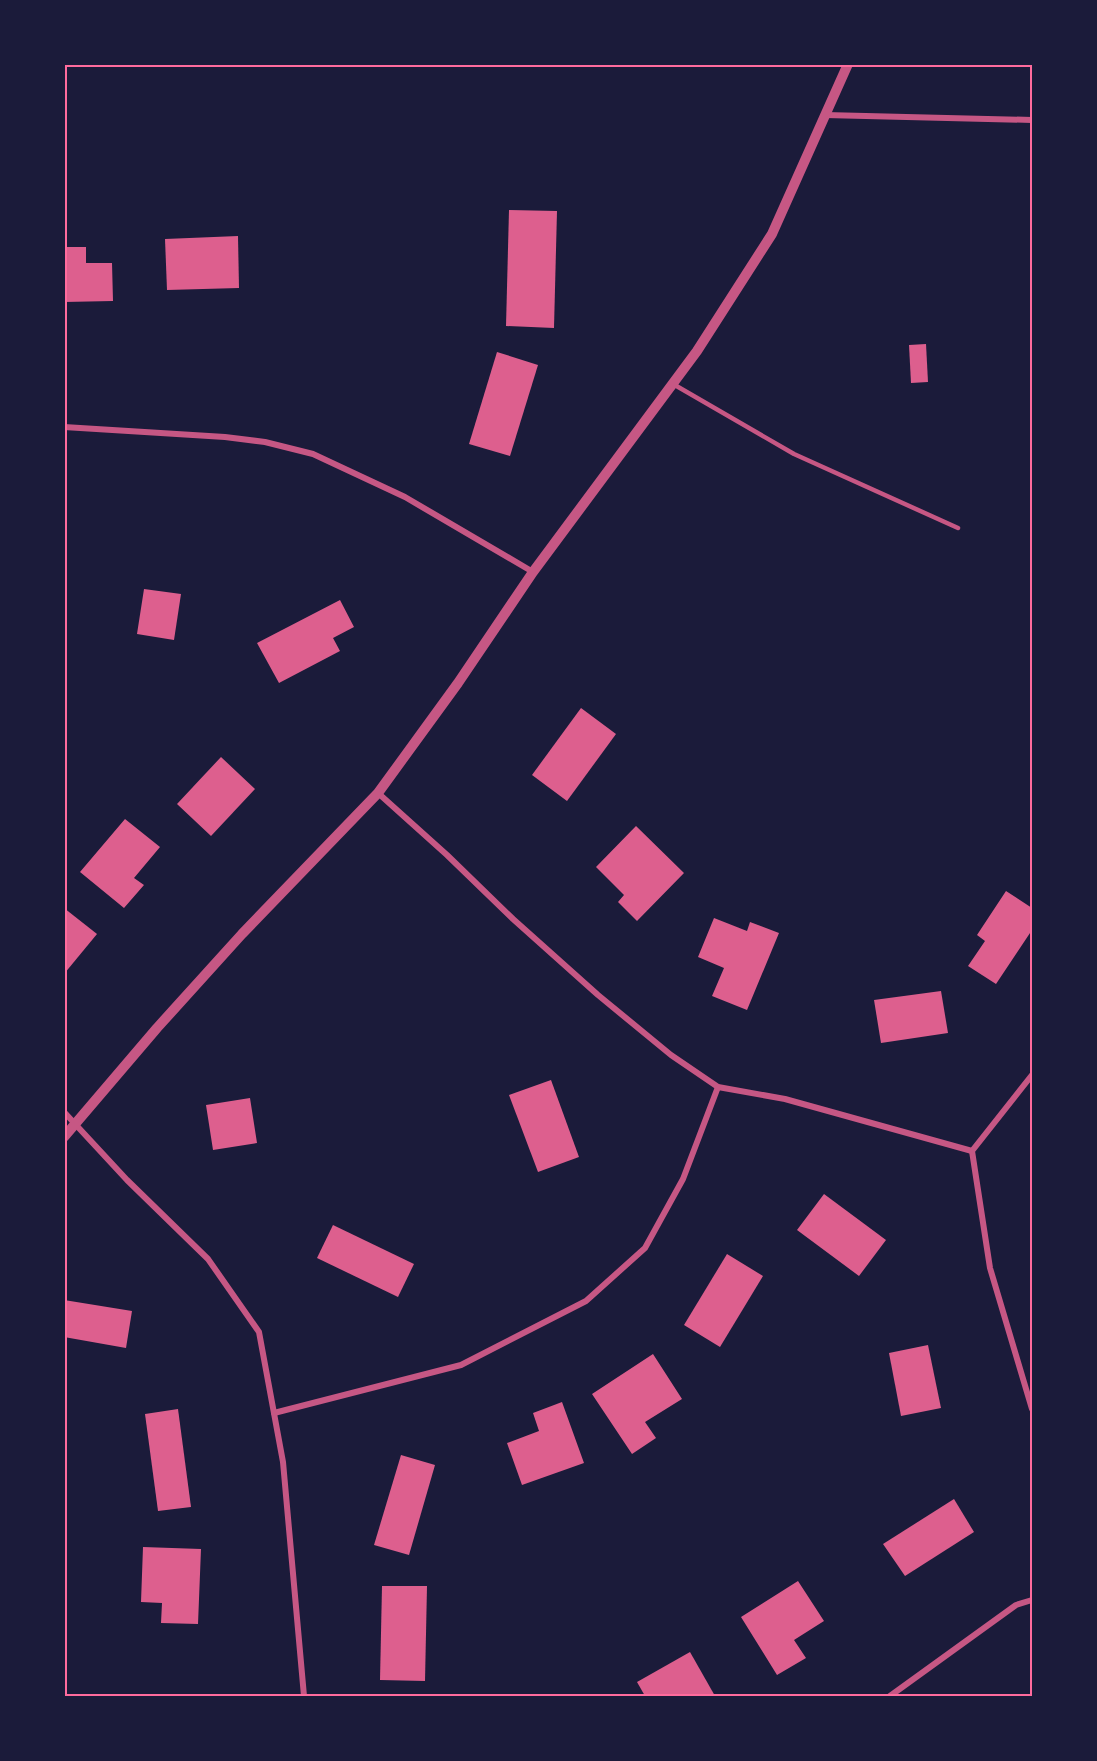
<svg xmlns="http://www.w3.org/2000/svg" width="1097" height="1761" font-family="'IBM Plex Serif',serif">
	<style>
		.building { fill: #dd5f8e }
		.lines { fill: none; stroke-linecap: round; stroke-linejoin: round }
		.service { stroke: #c65784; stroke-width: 4.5 }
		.minor { stroke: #c65784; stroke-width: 6 }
		.tertiary { stroke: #c65784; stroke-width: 10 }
		.neatline { fill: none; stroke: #ff6b9d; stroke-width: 2 }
	</style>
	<rect width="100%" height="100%" fill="#1b1b3a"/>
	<g class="building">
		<path d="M509 210 557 211 554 328 506 326Z"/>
		<path d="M238 236 239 288 167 290 165 239Z"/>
		<path d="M64 247H86V263H112L113 301 64 302Z"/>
		<path d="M926 344 928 382 911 383 909 345Z"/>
		<path d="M497 352 538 365 510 456 469 444Z"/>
		<path d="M144 589 181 594 174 640 137 634Z"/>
		<path d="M340 600 354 627 333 638 340 651 279 683 257 643Z"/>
		<path d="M581 708 616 734 567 801 532 775Z"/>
		<path d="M221 757 255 789 211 836 177 804Z"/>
		<path d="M125 819 160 847 134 878 144 885 124 908 80 872Z"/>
		<path d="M636 826 684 873 637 921 618 902 624 895 596 867Z"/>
		<path d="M1006 891 1032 908V930L996 984 968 966 985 941 977 935Z"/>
		<path d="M64 908 97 934 64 974Z"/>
		<path d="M714 918 747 931 750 922 779 933 747 1010 712 996 724 968 698 957Z"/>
		<path d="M941 991 948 1033 881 1043 874 1000Z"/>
		<path d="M551 1080 579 1157 538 1172 509 1095Z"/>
		<path d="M250 1098 257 1143 213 1150 206 1105Z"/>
		<path d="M824 1194 886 1240 859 1276 797 1230Z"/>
		<path d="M333 1225 414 1264 398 1297 317 1258Z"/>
		<path d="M727 1254 763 1276 720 1347 684 1325Z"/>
		<path d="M64 1300 132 1311 126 1348 64 1337Z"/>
		<path d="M928 1345 941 1408 901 1416 889 1353Z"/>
		<path d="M653 1354 682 1399 645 1422 656 1438 632 1454 592 1394Z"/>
		<path d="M562 1402 584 1463 522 1485 507 1443 539 1431 533 1413Z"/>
		<path d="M178 1409 191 1507 158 1511 145 1414Z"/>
		<path d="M401 1455 435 1465 409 1555 374 1545Z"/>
		<path d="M954 1499 974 1532 905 1576 883 1544Z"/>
		<path d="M143 1547 201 1549 198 1624 161 1623 162 1603 141 1602Z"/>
		<path d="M798 1581 824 1621 794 1640 806 1658 777 1675 741 1617Z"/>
		<path d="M382 1586H427L425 1681 380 1680Z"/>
		<path d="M690 1652 715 1696H645L637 1682Z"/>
	</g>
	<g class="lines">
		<path class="service" d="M673 384 794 454 958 528"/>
		<g class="minor">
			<path d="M825 115 1032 120"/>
			<path d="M64 427 225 437 265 442 313 454 405 497 533 572"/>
			<path d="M378 793 447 855 513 919 598 995 671 1055 718 1087 785 1099 972 1151"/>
			<path d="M1032 1075 972 1151 990 1268 1032 1409"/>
			<path d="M64 1112 127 1180 208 1259 259 1332 283 1462 304 1696"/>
			<path d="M274 1413 461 1365 586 1301 645 1248 683 1179 718 1087"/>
			<path d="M890 1696 1016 1605 1032 1600"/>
		</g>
		<path class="tertiary" d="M64 1137 157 1028 242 934 378 793 458 683 533 572 697 351 772 234 848 64"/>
	</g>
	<rect width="1097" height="1761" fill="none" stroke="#1b1b3a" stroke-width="132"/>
	<rect x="66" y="66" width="965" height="1629" class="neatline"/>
</svg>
